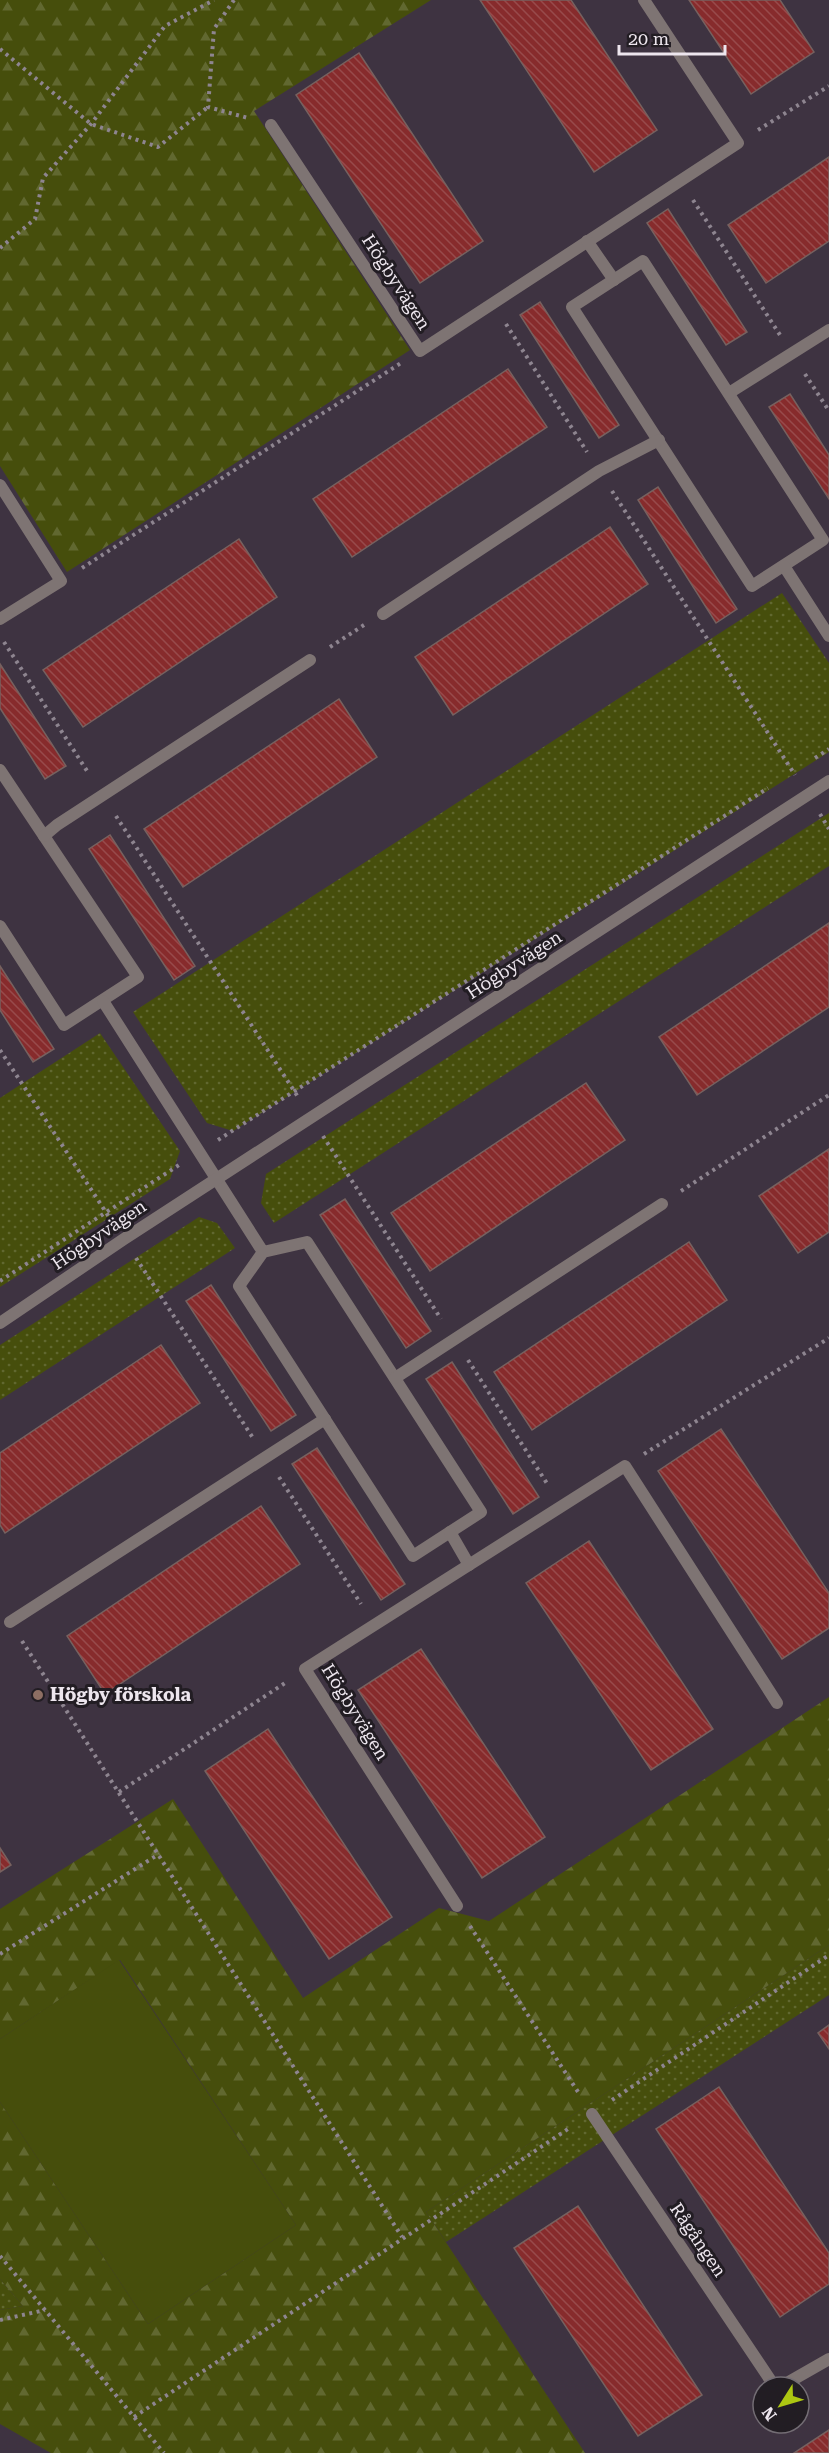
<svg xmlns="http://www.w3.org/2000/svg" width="829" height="2453" font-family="'Roboto Serif',serif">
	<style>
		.grass { fill: url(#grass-dots) }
		.forest { fill: url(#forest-firs) }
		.garden { fill: #464e0c }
		.building { fill: url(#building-back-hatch); stroke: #76615f; stroke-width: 1.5 }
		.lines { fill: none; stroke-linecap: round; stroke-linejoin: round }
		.path { stroke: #8e8590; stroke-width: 4; stroke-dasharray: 3 4.5; stroke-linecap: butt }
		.service { stroke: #7e7473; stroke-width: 12 }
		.minor { stroke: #7e7473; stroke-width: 12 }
		.education-dot { fill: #8d6e63; stroke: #221d23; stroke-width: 2 }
		.labels { text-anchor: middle; stroke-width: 6; stroke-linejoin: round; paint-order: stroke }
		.street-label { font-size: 18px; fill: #ede6ee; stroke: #221d23 }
		.poi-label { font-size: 18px; font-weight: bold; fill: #ede6ee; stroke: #221d23; text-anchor: start }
	</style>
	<defs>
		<pattern id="grass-dots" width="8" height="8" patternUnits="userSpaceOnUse" patternTransform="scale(1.5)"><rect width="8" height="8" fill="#464e0c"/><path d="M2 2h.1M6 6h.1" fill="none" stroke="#616830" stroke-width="1.8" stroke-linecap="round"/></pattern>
		<pattern id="forest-firs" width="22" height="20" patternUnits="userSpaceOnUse" patternTransform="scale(1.5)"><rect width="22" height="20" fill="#464e0c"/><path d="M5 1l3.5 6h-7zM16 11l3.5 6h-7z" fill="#616830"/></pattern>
		<pattern id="building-back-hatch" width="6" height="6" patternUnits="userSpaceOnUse" patternTransform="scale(1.5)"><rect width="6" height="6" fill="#872b2c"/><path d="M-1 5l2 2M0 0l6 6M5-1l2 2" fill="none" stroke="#984a4b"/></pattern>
	</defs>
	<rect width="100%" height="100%" fill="#3e3341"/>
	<g class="grass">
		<path d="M782 593 829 663V752L233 1131 207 1123 133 1012Z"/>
		<path d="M829 813V866L274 1223 261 1203 266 1174Z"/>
		<path d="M100 1033 180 1151 170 1179 0 1287V1098Z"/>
		<path d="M199 1217 217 1223 235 1248 0 1400V1345Z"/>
		<path d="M829 1945V1995L446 2242 426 2212Z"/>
		<path d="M0 2279 23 2306 0 2310Z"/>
	</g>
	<g class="forest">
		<path d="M0 0H431L254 111 410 350 67 572 0 466Z"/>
		<path d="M829 1697V1945L426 2212 585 2453H51L0 2424V2310L23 2306 0 2279V2102L148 2324 296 2225 120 1960 0 2039V1909L173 1799 303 1998 439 1908 489 1921Z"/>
	</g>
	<path class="garden" d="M119 1960 296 2225 148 2324 0 2102V2039Z"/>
	<g class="building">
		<path d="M480 0H571L657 130 594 172Z"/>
		<path d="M689 0H780L814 52 751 94Z"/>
		<path d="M359 53 483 241 420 283 296 95Z"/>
		<path d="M829 157V241L766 283 728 225Z"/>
		<path d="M668 209 747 332 726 345 647 223Z"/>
		<path d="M540 302 619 425 599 438 520 315Z"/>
		<path d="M508 369 547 427 352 557 313 499Z"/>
		<path d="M790 394 829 455V499L769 407Z"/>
		<path d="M658 487 737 609 716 623 638 500Z"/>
		<path d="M610 527 648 584 453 715 415 657Z"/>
		<path d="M239 539 277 597 83 727 43 670Z"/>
		<path d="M0 664 66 766 45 779 0 708Z"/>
		<path d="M339 699 377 757 183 887 144 829Z"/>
		<path d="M110 835 195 966 174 980 89 849Z"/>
		<path d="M829 923V1007L697 1095 659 1037Z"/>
		<path d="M0 966 54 1049 33 1062 0 1010Z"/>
		<path d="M586 1083 625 1140 430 1271 391 1213Z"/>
		<path d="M829 1149V1232L798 1253 759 1196Z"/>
		<path d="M345 1199 431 1331 406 1348 320 1215Z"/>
		<path d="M689 1242 727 1300 532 1430 494 1372Z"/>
		<path d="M211 1285 296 1415 271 1431 186 1301Z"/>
		<path d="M161 1345 200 1403 5 1533 0 1525V1453Z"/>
		<path d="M452 1362 539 1497 513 1514 426 1379Z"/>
		<path d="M721 1429 829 1593V1628L782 1659 658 1471Z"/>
		<path d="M317 1448 405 1584 381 1600 292 1464Z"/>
		<path d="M261 1506 300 1564 105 1694 67 1636Z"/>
		<path d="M589 1541 713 1729 651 1770 526 1583Z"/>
		<path d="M421 1649 545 1837 482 1878 358 1690Z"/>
		<path d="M268 1729 392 1917 329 1959 205 1771Z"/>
		<path d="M0 1848 11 1865 0 1872Z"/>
		<path d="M829 2025V2049L818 2033Z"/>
		<path d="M719 2087 829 2253V2284L780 2317 656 2129Z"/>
		<path d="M578 2206 702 2395 638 2436 514 2248Z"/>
		<path d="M829 2430V2453H794Z"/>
	</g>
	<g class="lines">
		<g class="path">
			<path d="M234 0 214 29 208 107 248 118"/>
			<path d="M0 49 91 124 158 147 208 107"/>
			<path d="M758 130 829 86"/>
			<path d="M693 200 780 335"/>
			<path d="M0 248 35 219 43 178 91 124 165 26 214 0"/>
			<path d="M506 324 587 452"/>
			<path d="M805 374 829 411"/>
			<path d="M612 491 795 775"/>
			<path d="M82 568 401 363"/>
			<path d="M4 642 89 774"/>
			<path d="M330 647 364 625"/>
			<path d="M815 758 829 749"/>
			<path d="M820 814 829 829"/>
			<path d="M116 816 298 1097"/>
			<path d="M0 1050 111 1220"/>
			<path d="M323 1136 441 1319"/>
			<path d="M218 1140 768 788"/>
			<path d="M681 1191 829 1095"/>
			<path d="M136 1258 253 1438"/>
			<path d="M0 1281 179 1165"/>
			<path d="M468 1360 548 1485"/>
			<path d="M644 1454 829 1338"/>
			<path d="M279 1477 361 1604"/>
			<path d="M22 1641 402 2237"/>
			<path d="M119 1792 285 1683"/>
			<path d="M470 1926 580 2095"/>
			<path d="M0 1954 159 1854"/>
			<path d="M612 2100 829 1955"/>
			<path d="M0 2256 164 2453"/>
			<path d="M0 2320 45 2310"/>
			<path d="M134 2417 571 2127"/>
		</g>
		<g class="service">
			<path d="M643 261 823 540 752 586 572 307Z"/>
			<path d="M784 566 829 636"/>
			<path d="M0 770 138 977 64 1025 0 926"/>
			<path d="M103 1001 263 1252 239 1286 413 1556 481 1512 307 1242 263 1252"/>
		</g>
		<g class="minor">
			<path d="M271 125 420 351 738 143 644 0"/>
			<path d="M587 241 614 280"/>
			<path d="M729 393 829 330"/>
			<path d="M0 485 61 581 0 619"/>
			<path d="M383 614 599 471 659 440"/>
			<path d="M44 836 57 825 310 660"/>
			<path d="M0 1323 124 1239 829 781"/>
			<path d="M395 1378 662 1204"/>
			<path d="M450 1532 469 1565"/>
			<path d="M10 1622 325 1419"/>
			<path d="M457 1906 305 1669 625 1466 777 1703"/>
			<path d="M592 2114 775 2387"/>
			<path d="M780 2387 829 2359"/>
		</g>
	</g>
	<circle class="education-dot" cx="38" cy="1695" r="6"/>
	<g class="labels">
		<g class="street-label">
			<text transform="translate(396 282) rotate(57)" y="6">Högbyvägen</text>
			<text transform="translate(514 965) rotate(-33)" y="6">Högbyvägen</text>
			<text transform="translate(99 1235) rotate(-34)" y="6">Högbyvägen</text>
			<text transform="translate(355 1712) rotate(58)" y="6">Högbyvägen</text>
			<text transform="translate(698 2240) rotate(56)" y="6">Rågången</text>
		</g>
		<g class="poi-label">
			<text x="50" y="1701">Högby förskola</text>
		</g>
	</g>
	<g transform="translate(781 2405) rotate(233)"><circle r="28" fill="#221d23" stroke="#736d74" stroke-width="1.5"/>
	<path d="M0-4.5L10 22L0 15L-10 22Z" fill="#acc612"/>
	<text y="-9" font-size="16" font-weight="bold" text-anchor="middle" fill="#ede6ee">N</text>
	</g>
	<path d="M619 45v9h106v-9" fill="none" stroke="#ede6ee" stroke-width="3"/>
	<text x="628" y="45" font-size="18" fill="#ede6ee" stroke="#221d23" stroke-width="4.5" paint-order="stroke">20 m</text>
</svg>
